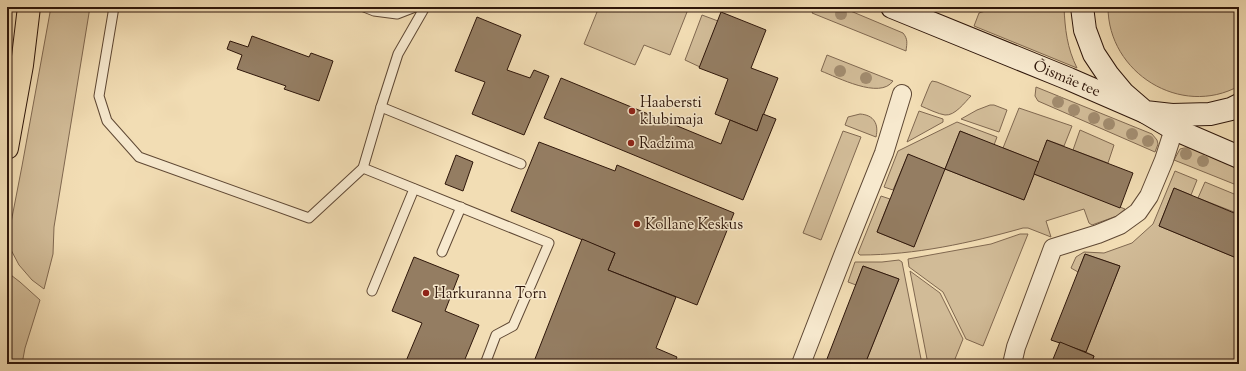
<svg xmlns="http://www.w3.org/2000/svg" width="1246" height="371" font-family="'Sorts Mill Goudy',serif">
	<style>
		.green { fill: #d1bb97; stroke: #806850 }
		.building { fill: #947d62; stroke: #2e160a }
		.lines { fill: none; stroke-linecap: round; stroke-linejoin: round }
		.service-casing { stroke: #5f4834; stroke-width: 11 }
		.minor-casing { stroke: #5f4834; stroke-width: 20 }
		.secondary-casing { stroke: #2e160a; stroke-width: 24 }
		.primary-casing { stroke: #2e160a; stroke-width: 24 }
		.service { stroke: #f7e9ce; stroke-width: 9 }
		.minor { stroke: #f7e9ce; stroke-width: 18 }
		.secondary { stroke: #f7e9ce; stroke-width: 22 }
		.primary { stroke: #f2ddb4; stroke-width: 22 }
		.tree { fill: #a18b6e }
		.poi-dot { fill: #8f2418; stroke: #f7e9ce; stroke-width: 1.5 }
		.labels { text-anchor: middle; stroke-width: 3; stroke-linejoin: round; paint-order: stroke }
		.street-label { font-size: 15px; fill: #2e160a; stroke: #f7e9ce }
		.poi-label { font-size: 15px; fill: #2e160a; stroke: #f7e9ce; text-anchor: start }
	</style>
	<rect width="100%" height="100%" fill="#f2ddb4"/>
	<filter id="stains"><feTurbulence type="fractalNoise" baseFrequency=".005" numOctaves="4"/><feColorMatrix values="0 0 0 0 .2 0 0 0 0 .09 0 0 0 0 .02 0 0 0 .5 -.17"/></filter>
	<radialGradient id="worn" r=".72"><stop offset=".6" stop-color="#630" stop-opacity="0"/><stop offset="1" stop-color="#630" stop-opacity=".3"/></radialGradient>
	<g class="green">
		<path d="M51 7H90L54 227 53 254 44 289 32 280 19 265 10 248 9 233 22 166Z"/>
		<path d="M599 7H689L670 55 644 45 635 65 584 44Z"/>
		<path d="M815 7H841L903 33C908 39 907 43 906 51L812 13Z"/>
		<path d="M998 7H1064C1065 29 1067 48 1077 68L974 26 979 13Z"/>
		<path d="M1108 7H1239V86C1181 118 1108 73 1108 7Z"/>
		<path d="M702 15 718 21 700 67 685 60Z"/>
		<path d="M827 55 893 81C880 100 837 77 821 71Z"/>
		<path d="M932 81 937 82 971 96C965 102 955 116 945 115 938 114 928 109 921 106L930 84Z"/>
		<path d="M1036 87 1152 134 1157 140 1158 144 1155 152 1038 101 1035 96Z"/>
		<path d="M990 105H994L1007 110 999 132 961 119 977 110Z"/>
		<path d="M1019 108 1072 126 1064 146 1047 140 1039 162 1003 148Z"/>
		<path d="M919 111 943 119V122L907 142Z"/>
		<path d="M860 114C874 115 879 124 876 137L845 125 848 117Z"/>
		<path d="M957 122 997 137 994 145 960 131 945 169 1024 200 1034 174 1125 209 1117 216 1092 225 1089 223 1084 209 1046 221 1051 237 1028 228H1023C970 243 915 255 860 255L858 253 881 196 890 199 877 232 914 247 908 155 893 190 884 187 898 151Z"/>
		<path d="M1080 130 1114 145 1108 163 1073 150Z"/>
		<path d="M843 131 861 137 821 240 803 233Z"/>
		<path d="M1184 148H1190L1239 169V186L1174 160 1180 149Z"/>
		<path d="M1175 171 1197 180 1191 195 1174 188 1159 226 1239 259V364H1091L1094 356 1086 352 1120 266 1085 254 1078 272 1071 268 1076 257 1084 252 1104 253 1132 243 1153 224Z"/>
		<path d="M1205 182 1239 196V199L1234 212 1198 198Z"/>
		<path d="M1020 234H1028L983 346 966 339 943 292 909 267 908 259 991 244Z"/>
		<path d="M899 260 902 262 922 364H865L899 279 863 266 856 285 848 282 855 262H882Z"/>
		<path d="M910 271 940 293 963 339 953 364H928Z"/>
		<path d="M7 272 20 282 40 300 25 348 22 364H7Z"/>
	</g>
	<g class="building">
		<path d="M721 12 766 30 751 68 778 78 757 131 715 114 728 79 699 68Z"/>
		<path d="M477 17 521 35 507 70 530 78 534 70 549 76 524 135 472 114 485 82 455 71Z"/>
		<path d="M252 36 309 57 311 53 333 61 319 101 284 89 286 86 237 69 242 55 227 49 230 41 248 47Z"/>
		<path d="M561 78 721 144 730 120 757 131 763 114 776 119 743 200 544 118Z"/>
		<path d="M960 131 1039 162 1024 200 945 169Z"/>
		<path d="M1047 140 1133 173 1120 208 1034 174Z"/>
		<path d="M539 142 615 171 617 165 734 213 697 305 608 270 615 253 511 211Z"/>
		<path d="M908 154 945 169 914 247 877 232Z"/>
		<path d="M456 155 473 162 463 191 445 184Z"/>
		<path d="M1174 188 1239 215V259L1159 226Z"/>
		<path d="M582 239 615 253 608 270 676 297 656 348 677 357 674 364H533Z"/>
		<path d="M1085 254 1120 266 1086 352 1051 340Z"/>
		<path d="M414 257 459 275 445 311 479 325 463 364H413L406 361 422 323 392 311Z"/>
		<path d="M863 266 899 279 865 364H825Z"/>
		<path d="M1060 342 1094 356 1091 364H1051Z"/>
	</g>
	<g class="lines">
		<defs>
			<g id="service">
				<path d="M114 7 99 96 107 121 139 157 309 218 363 168 381 107 398 54 425 7"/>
				<path d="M364 7 374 11 397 14 415 7"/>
				<path d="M381 107 521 164"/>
				<path d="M363 168 549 243 513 326 496 335 485 364"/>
				<path d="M442 252 461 207"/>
				<path d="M372 291 414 189"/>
			</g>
			<g id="minor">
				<path d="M801 364 844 253 884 153 902 94"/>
				<path d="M1012 364 1016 347 1053 248 1098 234 1120 225 1138 212 1149 196 1164 160 1174 129 1184 120"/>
			</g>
			<g id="secondary">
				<path d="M892 7 1069 79 1145 112 1174 129 1239 157"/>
				<path d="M1082 7 1085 30 1094 54 1108 75 1123 93 1145 112 1172 115 1210 114 1231 109 1239 105"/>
			</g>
			<path id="primary" d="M7 148 22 65 29 7"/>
		</defs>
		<use href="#service" class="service-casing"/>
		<use href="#minor" class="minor-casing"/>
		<use href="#secondary" class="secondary-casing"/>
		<use href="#primary" class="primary-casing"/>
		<use href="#service" class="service"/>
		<use href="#minor" class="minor"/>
		<use href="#secondary" class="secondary"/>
		<use href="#primary" class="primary"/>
	</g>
	<g class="tree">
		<circle cx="841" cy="14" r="6"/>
		<circle cx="840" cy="71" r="6"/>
		<circle cx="866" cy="78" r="6"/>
		<circle cx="1058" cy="102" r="6"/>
		<circle cx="1074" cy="110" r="6"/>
		<circle cx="1094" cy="118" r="6"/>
		<circle cx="1109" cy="124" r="6"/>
		<circle cx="1132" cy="134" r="6"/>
		<circle cx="1148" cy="141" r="6"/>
		<circle cx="1186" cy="154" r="6"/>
		<circle cx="1203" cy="161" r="6"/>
	</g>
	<g class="poi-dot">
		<circle cx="632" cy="111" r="4"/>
		<circle cx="631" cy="143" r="4"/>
		<circle cx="637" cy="224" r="4"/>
		<circle cx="426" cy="293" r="4"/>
	</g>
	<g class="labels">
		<g class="street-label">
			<text transform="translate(1067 78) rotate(23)" y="5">Õismäe tee</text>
		</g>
		<g class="poi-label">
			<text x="640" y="107">Haabersti<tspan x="640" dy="17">klubimaja</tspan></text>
			<text x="639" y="148">Radzima</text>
			<text x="645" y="229">Kollane Keskus</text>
			<text x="434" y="298">Harkuranna Torn</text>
		</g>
	</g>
	<rect width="1246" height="371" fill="none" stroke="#f2ddb4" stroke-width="24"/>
	<rect x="8" y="8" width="1230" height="355" fill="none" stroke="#2e160a" stroke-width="2"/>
	<rect x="12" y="12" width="1222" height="347" fill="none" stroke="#2e160a"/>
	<rect width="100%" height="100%" filter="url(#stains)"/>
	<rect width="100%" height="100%" fill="url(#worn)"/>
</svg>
